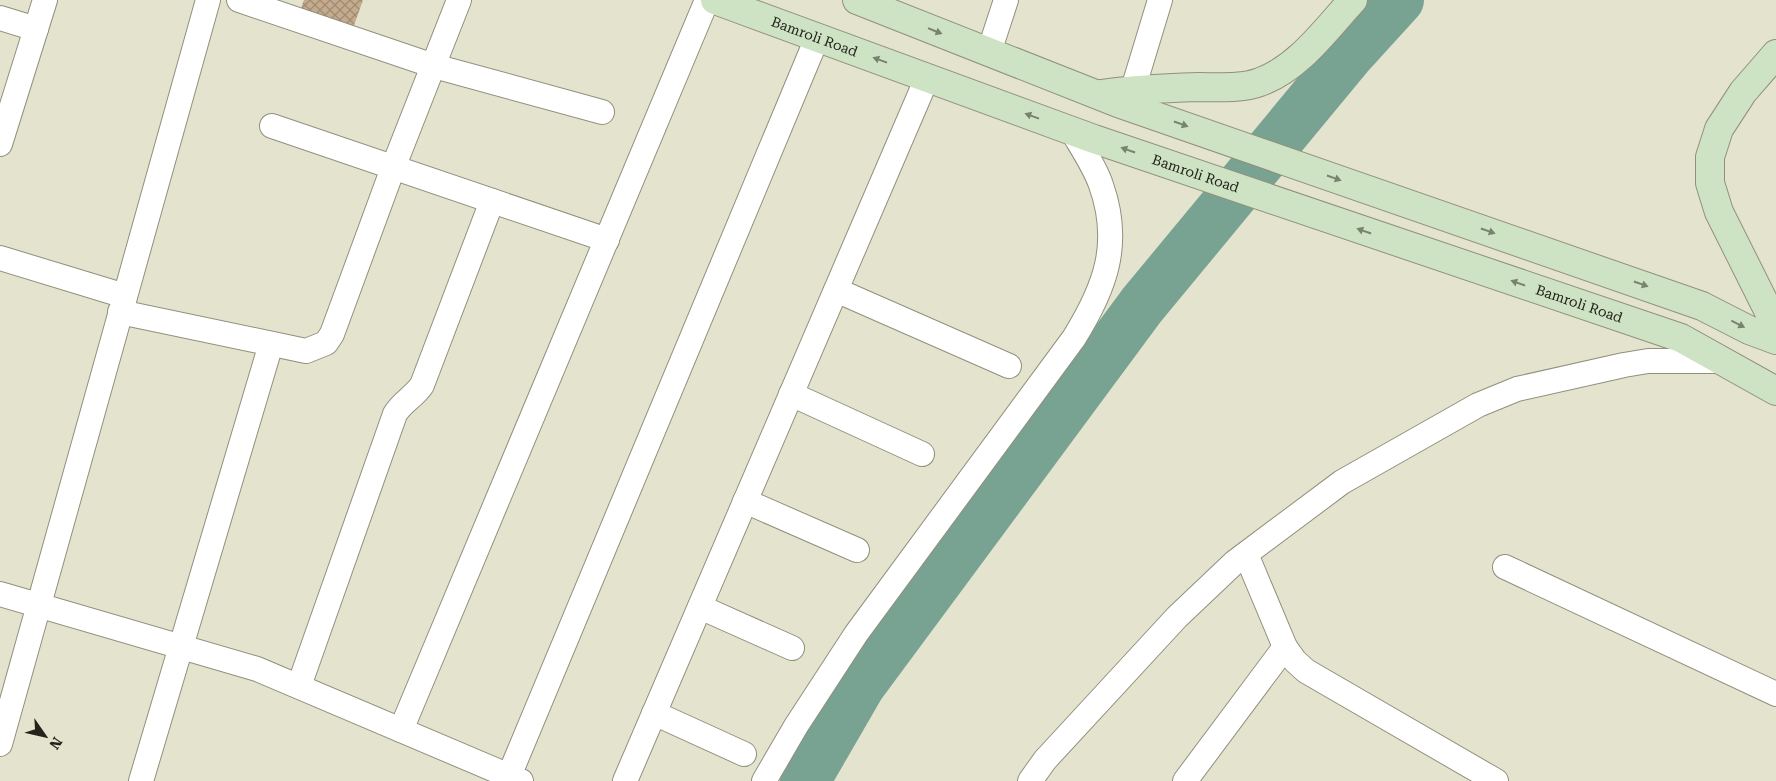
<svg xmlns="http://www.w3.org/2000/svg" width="1776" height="781" font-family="'Roboto Serif',serif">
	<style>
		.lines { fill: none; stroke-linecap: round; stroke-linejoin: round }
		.river { stroke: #78a292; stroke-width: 50 }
		.building { fill: url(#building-cross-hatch) }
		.street-casing { stroke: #91907d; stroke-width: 26 }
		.secondary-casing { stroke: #91907d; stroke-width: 30 }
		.street { stroke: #fff; stroke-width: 24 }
		.secondary { stroke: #cde3c3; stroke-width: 28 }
		.oneway { fill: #78826f }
		.labels { text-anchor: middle; stroke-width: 4; stroke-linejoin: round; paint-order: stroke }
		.street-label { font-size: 14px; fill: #23221b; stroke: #e4e3ce }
	</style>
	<defs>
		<pattern id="building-cross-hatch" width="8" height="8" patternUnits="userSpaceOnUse" patternTransform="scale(1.25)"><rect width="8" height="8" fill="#c5ab8d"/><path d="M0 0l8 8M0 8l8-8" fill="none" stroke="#a08b72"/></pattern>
	</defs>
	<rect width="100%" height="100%" fill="#e4e3ce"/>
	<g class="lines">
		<path class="river" d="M805 781 860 686 1142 305 1348 56 1399 0"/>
	</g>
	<path class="building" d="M304 0H363L352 31 300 11Z"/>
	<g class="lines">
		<defs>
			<g id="street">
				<path d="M239 0 434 66 602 112"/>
				<path d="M0 18 36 29"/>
				<path d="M989 52 1006 0"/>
				<path d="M1133 89 1160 0"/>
				<path d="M272 126 607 240"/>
				<path d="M0 144 45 0"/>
				<path d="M0 258 125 296"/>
				<path d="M836 290 1009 366"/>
				<path d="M120 312 306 351 326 343 332 334 393 168 459 0"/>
				<path d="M791 394 922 454"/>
				<path d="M745 501 857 550"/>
				<path d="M1246 554 1285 647 1295 661 1306 671 1496 781"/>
				<path d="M1505 567 1776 694"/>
				<path d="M0 594 257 669 521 781"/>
				<path d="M700 607 792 648"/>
				<path d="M299 686 395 414C402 402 414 397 422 385L492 201"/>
				<path d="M654 713 744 754"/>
				<path d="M401 730 707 0"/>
				<path d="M0 744 208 0"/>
				<path d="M509 776 817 38"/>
				<path d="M141 781 271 344"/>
				<path d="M625 781 927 78"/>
				<path d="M764 781 796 726 856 634 1074 338C1105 288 1122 244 1101 185 1095 167 1082 148 1072 131"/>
				<path d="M1030 781 1045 760 1177 617 1235 562 1342 482 1478 405 1517 389 1624 365 1648 361H1722"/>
				<path d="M1185 781 1285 647"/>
			</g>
			<g id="secondary">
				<path id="s1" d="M715 0 1094 139 1681 338 1776 391"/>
				<path d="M857 0 1118 103 1702 306 1749 330 1776 340"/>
				<path d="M1776 54 1743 92 1719 129 1710 157V183L1719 212 1776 326"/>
				<path d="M1101 94C1134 89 1166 88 1199 87 1219 87 1242 89 1260 82 1299 68 1326 29 1353 0"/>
			</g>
		</defs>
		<use href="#street" class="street-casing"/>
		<use href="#secondary" class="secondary-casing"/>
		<use href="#street" class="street"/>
		<use href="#secondary" class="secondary"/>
	</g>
	<defs><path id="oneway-solid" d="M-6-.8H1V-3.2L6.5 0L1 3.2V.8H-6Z" transform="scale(1.25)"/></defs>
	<g class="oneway">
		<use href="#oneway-solid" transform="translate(935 31) rotate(22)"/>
		<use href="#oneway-solid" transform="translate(880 60) rotate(-160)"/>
		<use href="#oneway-solid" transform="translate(1032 116) rotate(-160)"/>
		<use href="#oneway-solid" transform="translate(1181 124) rotate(19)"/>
		<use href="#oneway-solid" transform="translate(1128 150) rotate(-161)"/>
		<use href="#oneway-solid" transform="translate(1334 178) rotate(19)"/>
		<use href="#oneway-solid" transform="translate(1364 231) rotate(-161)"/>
		<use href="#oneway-solid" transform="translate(1488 231) rotate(19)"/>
		<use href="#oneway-solid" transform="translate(1518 283) rotate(-161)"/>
		<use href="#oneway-solid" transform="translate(1641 284) rotate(19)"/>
		<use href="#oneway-solid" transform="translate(1738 324) rotate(27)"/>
	</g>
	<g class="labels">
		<g class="street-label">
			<text dy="5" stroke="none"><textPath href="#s1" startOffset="106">Bamroli Road</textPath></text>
			<text dy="5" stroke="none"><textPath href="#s1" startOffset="511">Bamroli Road</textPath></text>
			<text dy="5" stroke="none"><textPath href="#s1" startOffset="916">Bamroli Road</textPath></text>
		</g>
	</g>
	<g transform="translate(45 736) rotate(124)" stroke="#e4e3ce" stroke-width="4" paint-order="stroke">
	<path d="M0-4L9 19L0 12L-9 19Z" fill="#23221b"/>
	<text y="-8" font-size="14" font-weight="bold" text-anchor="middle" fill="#23221b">N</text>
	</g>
</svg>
